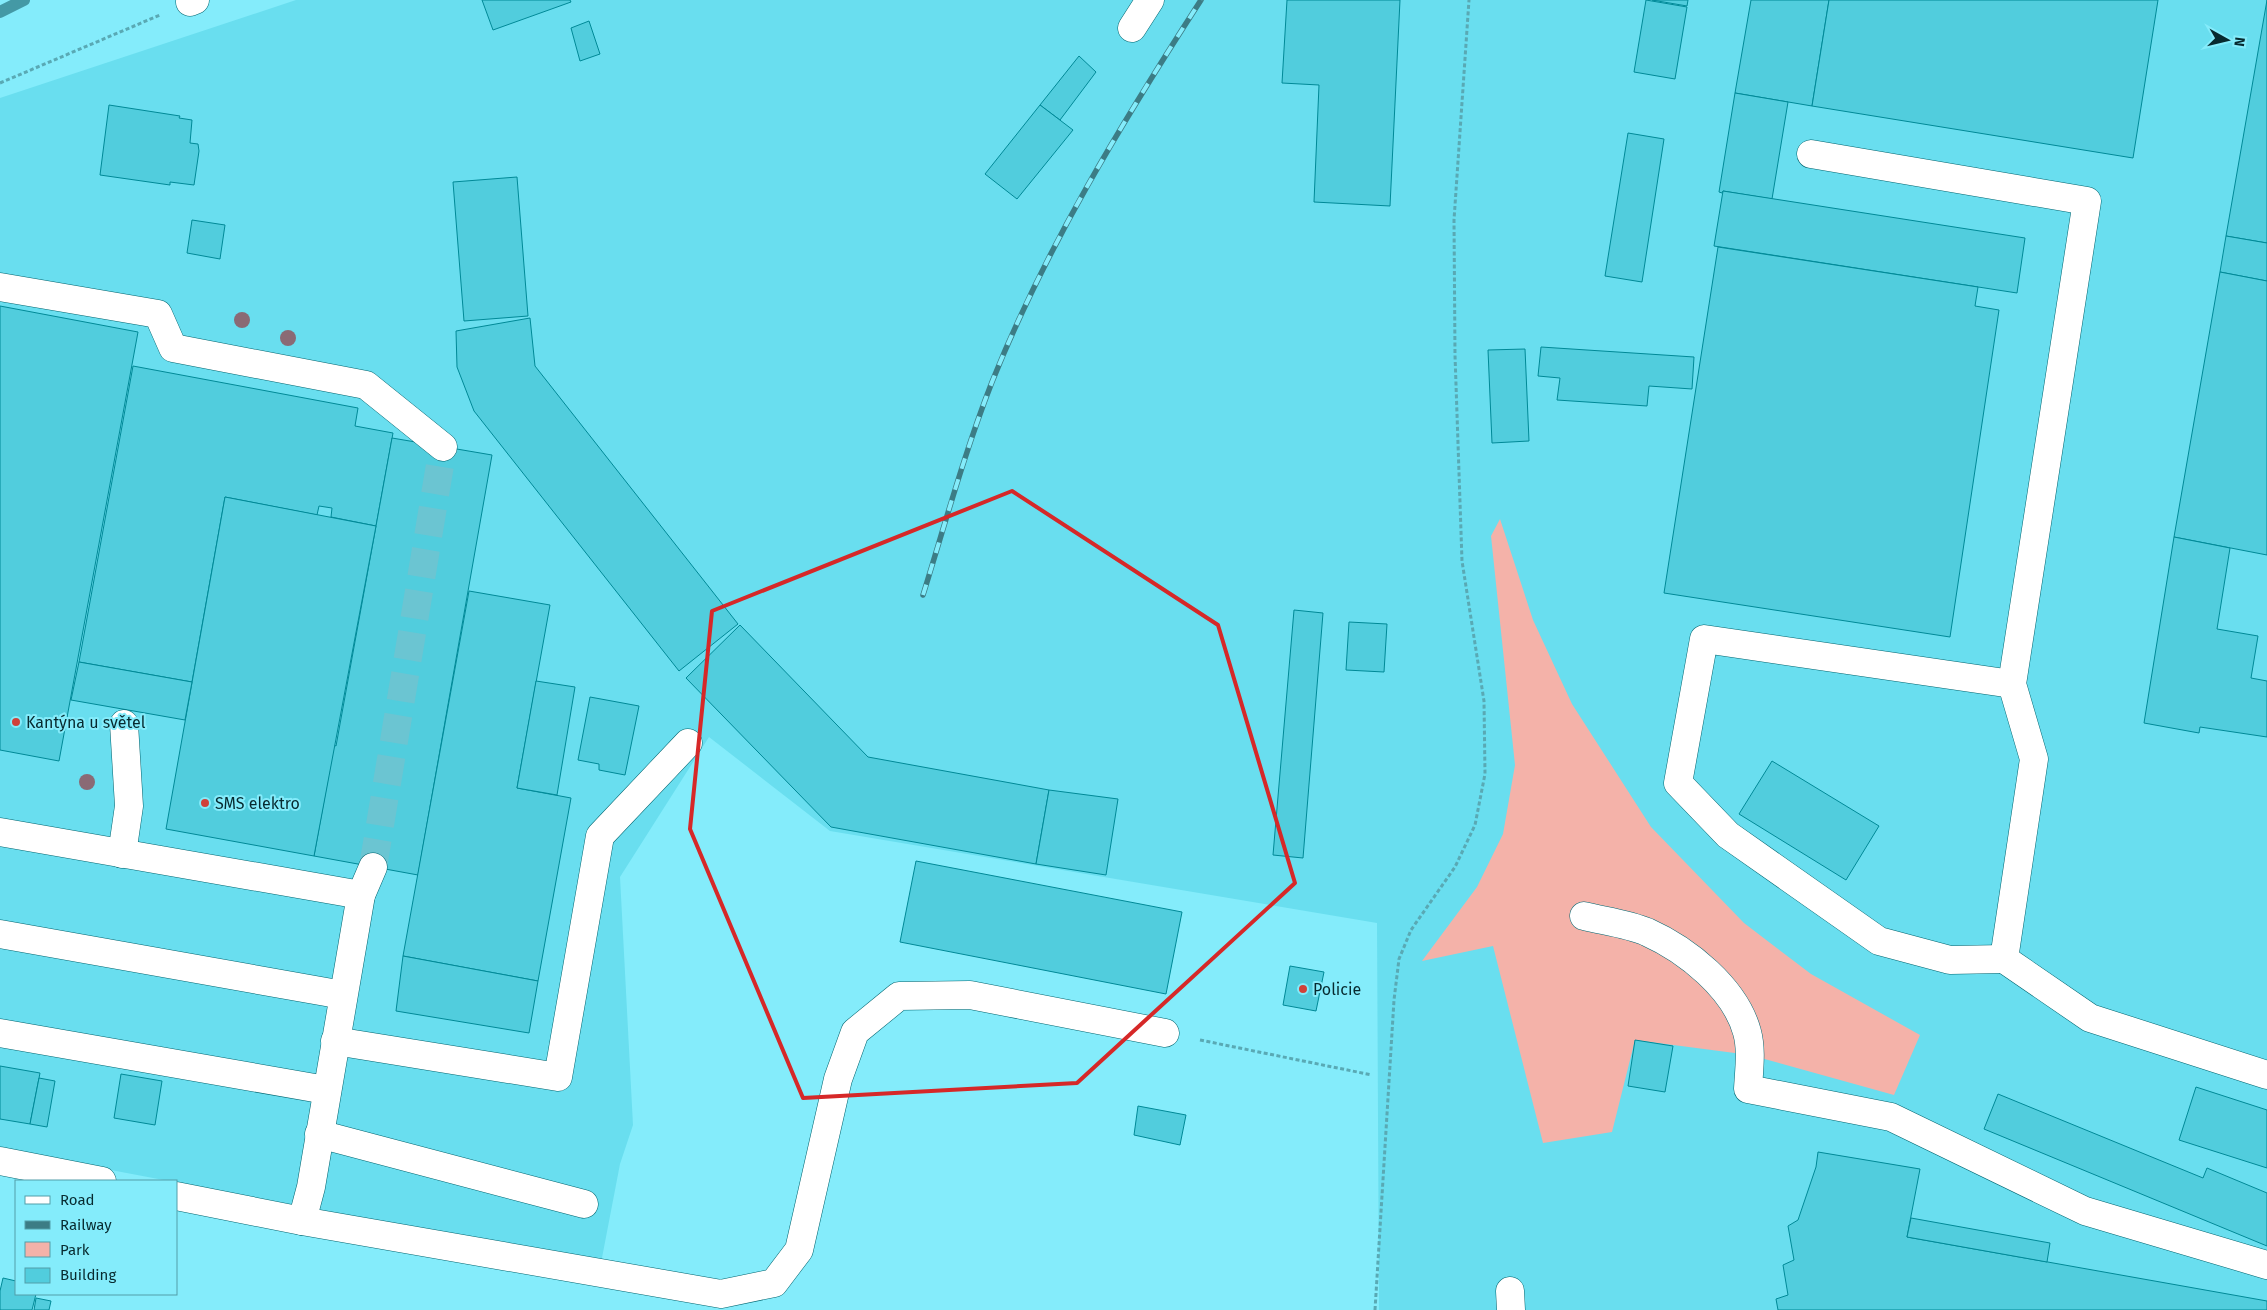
<svg xmlns="http://www.w3.org/2000/svg" width="2267" height="1310" font-family="'Fira Sans',sans-serif">
	<style>
		.built { fill: #69deef }
		.green { fill: #f4b2a9 }
		.lines { fill: none; stroke-linecap: round; stroke-linejoin: round }
		.stream { stroke: #4499a5; stroke-width: 12 }
		.building { fill: #51cddd; stroke: #008997 }
		.minor-tunnel { stroke: #6bc5d2; stroke-width: 28; stroke-dasharray: 28 14; stroke-linecap: butt }
		.minor-casing { stroke: #026570; stroke-width: 29 }
		.path { stroke: #59a9b4; stroke-width: 3; stroke-dasharray: 4 2.5; stroke-linecap: butt }
		.minor { stroke: #fff; stroke-width: 28 }
		.rail-casing { stroke: #3c7c85; stroke-width: 5.5 }
		.rail { stroke: #84ecfb; stroke-width: 4; stroke-dasharray: 11; stroke-linecap: butt }
		.tree { fill: #8a6a75 }
		.marked { fill: none; stroke: #d62828; stroke-width: 4; stroke-linejoin: round }
		.poi-dot { fill: #d04139; stroke: #84ecfb; stroke-width: 2 }
		.labels { text-anchor: middle; stroke-width: 4; stroke-linejoin: round; paint-order: stroke }
		.poi-label { font-size: 16px; fill: #072a2f; stroke: #84ecfb; text-anchor: start }
	</style>
	<rect width="100%" height="100%" fill="#84ecfb"/>
	<path class="built" d="M296 0H2267V1310H1379L1377 923 830 831 709 737 620 877 633 1125 620 1164 601 1263 0 1149V98Z"/>
	<path class="green" d="M1500 519 1533 620 1572 704 1651 827 1744 923 1811 974 1920 1035 1894 1095 1750 1055 1635 1040 1612 1132 1543 1143 1493 946 1422 961 1477 887 1503 834 1515 765 1491 536Z"/>
	<g class="lines">
		<path class="stream" d="M0 12 24 0"/>
	</g>
	<g class="building">
		<path d="M482 0H570L571 2 493 30Z"/>
		<path d="M1287 0H1400L1390 206 1314 202 1319 85 1282 83Z"/>
		<path d="M1646 0 1687 7 1675 79 1634 72Z"/>
		<path d="M1652 0H1688L1687 6Z"/>
		<path d="M1751 0H1829L1812 106 1735 93Z"/>
		<path d="M1829 0H2158L2133 158 1812 106Z"/>
		<path d="M2267 0V243L2226 236Z"/>
		<path d="M589 21 600 54 580 61 571 28Z"/>
		<path d="M1079 56 1096 72 1060 120 1040 105Z"/>
		<path d="M1735 93 1788 102 1772 199 1723 191 1722 193 1719 192Z"/>
		<path d="M109 105 180 116 179 118 192 120 190 143 198 144 199 151 194 185 170 182V185L100 175Z"/>
		<path d="M1040 105 1073 130 1017 199 985 174Z"/>
		<path d="M1628 133 1664 139 1642 282 1605 276Z"/>
		<path d="M517 177 528 316 464 321 453 182Z"/>
		<path d="M1723 191 2025 238 2017 293 1714 246Z"/>
		<path d="M192 220 225 225 220 259 187 253Z"/>
		<path d="M2226 236 2267 243V281L2220 272Z"/>
		<path d="M1718 247 1978 287 1975 306 1999 310 1950 637 1664 593Z"/>
		<path d="M2220 272 2267 281V555L2174 537Z"/>
		<path d="M0 306 138 332 59 761 0 750Z"/>
		<path d="M530 318 535 366 738 624 679 671 474 411 457 367 456 331Z"/>
		<path d="M1541 347 1694 357 1692 389 1649 386 1647 406 1557 400 1560 378 1538 376Z"/>
		<path d="M1525 349 1529 441 1492 443 1488 350Z"/>
		<path d="M133 366 358 408 355 426 393 433 376 526 331 517 332 508 319 506 317 515 225 497 192 682 79 662Z"/>
		<path d="M392 438 492 455 418 875 314 856 334 745 336 746Z"/>
		<path d="M225 497 376 526 314 856 166 829Z"/>
		<path d="M2174 537 2230 548 2217 629 2258 636 2251 678 2267 681V737L2200 727 2199 733 2144 723Z"/>
		<path d="M469 591 550 605 517 788 571 798 538 981 403 956Z"/>
		<path d="M1294 610 1323 613 1303 858 1273 855Z"/>
		<path d="M1349 622 1387 624 1384 672 1346 670Z"/>
		<path d="M740 625 868 757 1049 790 1036 864 831 827 686 678Z"/>
		<path d="M79 662 192 682 185 720 71 700Z"/>
		<path d="M536 681 575 687 557 795 517 788Z"/>
		<path d="M590 697 639 706 625 775 599 770V764L578 760Z"/>
		<path d="M1772 761 1879 826 1846 880 1739 814Z"/>
		<path d="M1049 790 1118 799 1106 875 1036 864Z"/>
		<path d="M916 861 1182 912 1166 994 900 942Z"/>
		<path d="M403 956 538 981 529 1033 396 1011Z"/>
		<path d="M1290 966 1324 972 1316 1011 1283 1005Z"/>
		<path d="M1635 1040 1673 1046 1665 1092 1628 1086Z"/>
		<path d="M0 1066 40 1073 30 1124 0 1119Z"/>
		<path d="M121 1074 162 1081 155 1125 114 1118Z"/>
		<path d="M39 1078 55 1081 47 1127 30 1124Z"/>
		<path d="M2196 1087 2267 1110V1168L2179 1140Z"/>
		<path d="M1998 1094 2203 1178 2207 1168 2267 1193V1246L1984 1129Z"/>
		<path d="M1138 1106 1186 1115 1180 1145 1134 1135Z"/>
		<path d="M1818 1152 1920 1169 1907 1237 2267 1301V1310H1778L1776 1299 1788 1295 1783 1265 1794 1260 1788 1226 1798 1220 1816 1167Z"/>
		<path d="M1911 1218 2050 1243 2047 1262 1907 1237Z"/>
		<path d="M3 1278 16 1281V1294H36L32 1310H0V1291Z"/>
		<path d="M36 1298 51 1301 49 1310H34Z"/>
	</g>
	<g class="lines">
		<path class="minor-tunnel" d="M373 867 443 447"/>
		<defs>
			<g id="minor">
				<path d="M190 2 195 0"/>
				<path d="M1132 28 1150 0"/>
				<path d="M1811 154 2087 201 2012 684 2034 759 2004 959 2090 1018 2267 1075"/>
				<path d="M0 287 158 314 173 348 366 385 443 447"/>
				<path d="M0 832 361 895"/>
				<path d="M122 854 129 806 124 724"/>
				<path d="M1584 916C1604 921 1628 924 1647 932 1687 950 1735 988 1747 1032 1752 1050 1749 1070 1748 1089L1891 1117 2085 1211 2267 1265"/>
				<path d="M0 934 343 995"/>
				<path d="M2004 959 1950 960 1879 941 1728 835 1678 783 1704 639 2012 684"/>
				<path d="M0 1033 326 1090"/>
				<path d="M335 1041 558 1077 600 836 688 743"/>
				<path d="M319 1134 584 1204"/>
				<path d="M0 1161 102 1181"/>
				<path d="M176 1196 302 1221 721 1294 774 1283 799 1250 838 1079 855 1032 899 996 970 995 1165 1033"/>
				<path d="M302 1221 311 1187 361 895 373 867"/>
				<path d="M1510 1291 1511 1310"/>
			</g>
		</defs>
		<use href="#minor" class="minor-casing"/>
		<g class="path">
			<path d="M0 83 160 15"/>
			<path d="M1200 1040 1372 1075"/>
			<path d="M1375 1310 1394 1000 1399 959 1411 930 1455 867 1475 825 1485 774 1484 701 1462 561 1455 355 1454 220 1469 0"/>
		</g>
		<use href="#minor" class="minor"/>
		<defs>
			<path id="rail" d="M923 595C945 524 965 451 992 382 1046 247 1123 121 1201 0"/>
		</defs>
		<use href="#rail" class="rail-casing"/>
		<use href="#rail" class="rail"/>
	</g>
	<g class="tree">
		<circle cx="242" cy="320" r="8"/>
		<circle cx="288" cy="338" r="8"/>
		<circle cx="87" cy="782" r="8"/>
	</g>
	<path class="marked" d="M1012 491 1218 625 1295 883 1077 1083 803 1098 690 829 712 611Z"/>
	<g class="poi-dot">
		<circle cx="16" cy="722" r="5"/>
		<circle cx="205" cy="803" r="5"/>
		<circle cx="1303" cy="989" r="5"/>
	</g>
	<g class="labels">
		<g class="poi-label">
			<text x="26" y="728">Kantýna u světel</text>
			<text x="215" y="809">SMS elektro</text>
			<text x="1313" y="995">Policie</text>
		</g>
	</g>
	<rect x="15" y="1180" width="162" height="115" fill="#84ecfb" stroke="#529ea9"/>
	<rect x="25" y="1196" width="25" height="8" fill="#ffffff" stroke="#529ea9"/>
	<text x="60" y="1205" font-size="15" fill="#072a2f">Road</text>
	<rect x="25" y="1221" width="25" height="8" fill="#3c7c85" stroke="#529ea9"/>
	<text x="60" y="1230" font-size="15" fill="#072a2f">Railway</text>
	<rect x="25" y="1242" width="25" height="15" fill="#f4b2a9" stroke="#529ea9"/>
	<text x="60" y="1255" font-size="15" fill="#072a2f">Park</text>
	<rect x="25" y="1268" width="25" height="15" fill="#51cddd" stroke="#529ea9"/>
	<text x="60" y="1280" font-size="15" fill="#072a2f">Building</text>
	<g transform="translate(2227 40) rotate(98)" stroke="#84ecfb" stroke-width="4" paint-order="stroke">
	<path d="M0-4L9 19L0 12L-9 19Z" fill="#072a2f"/>
	<text y="-8" font-size="14" font-weight="bold" text-anchor="middle" fill="#072a2f">N</text>
	</g>
</svg>
